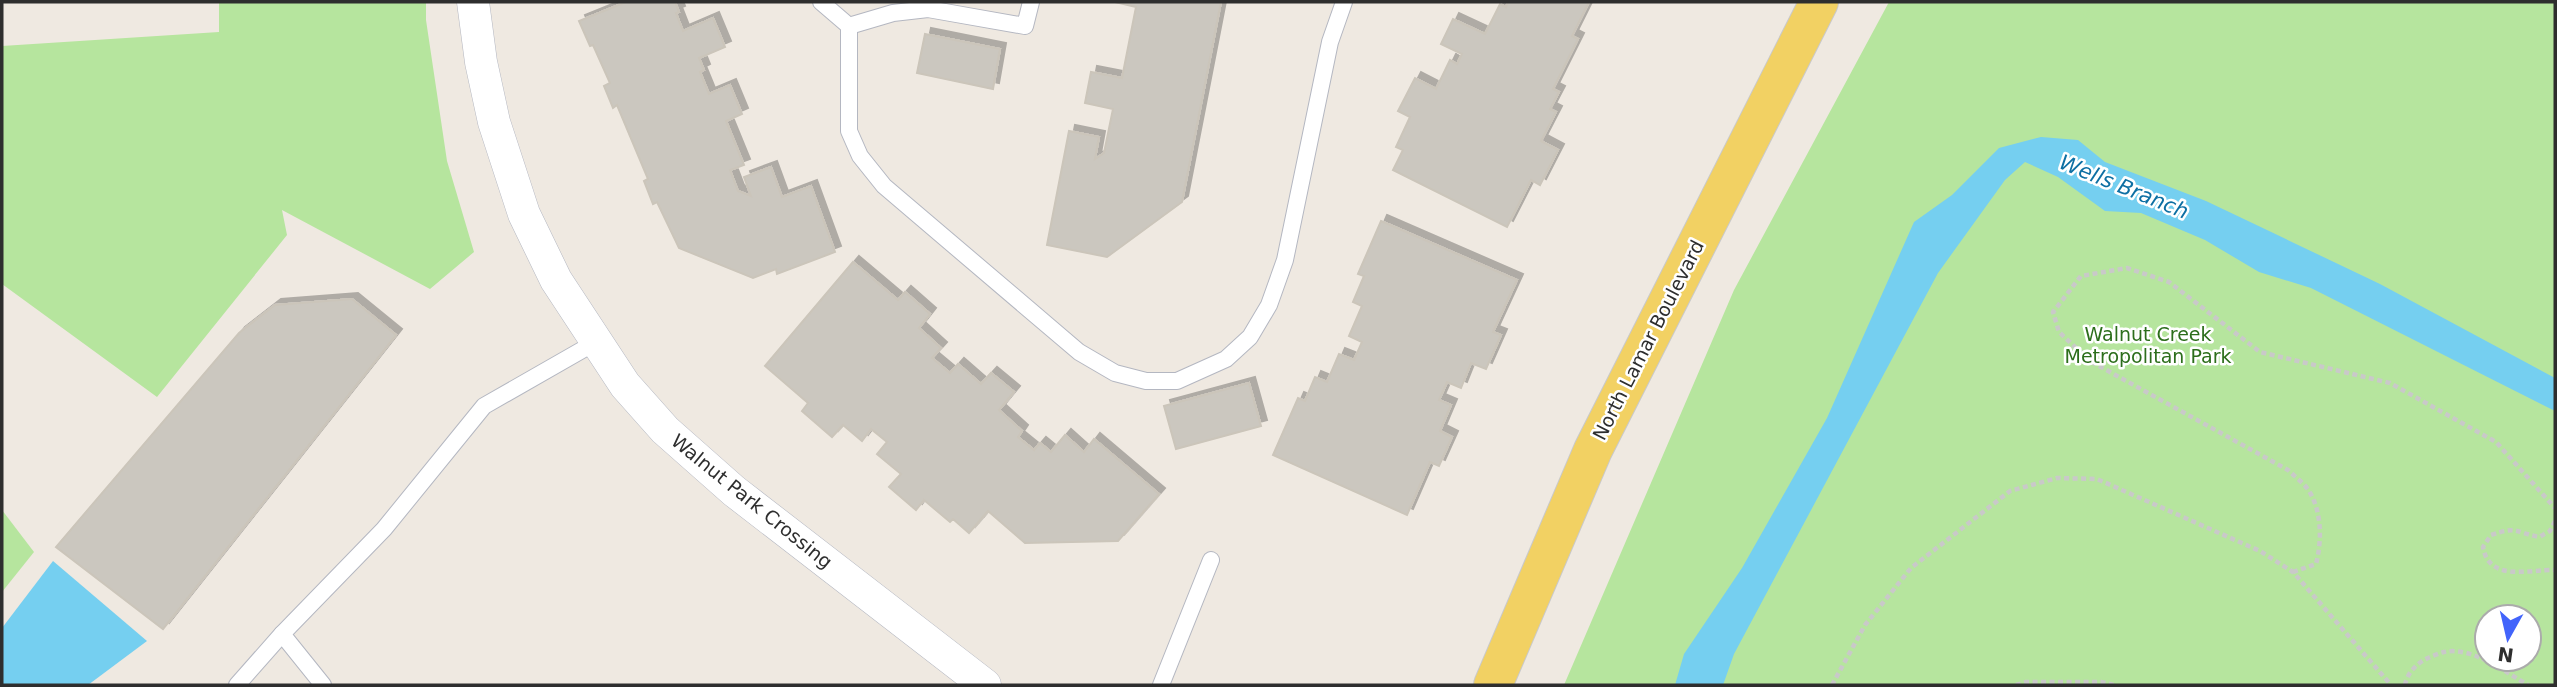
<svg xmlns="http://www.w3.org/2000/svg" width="2557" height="687" font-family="'DejaVu Sans',sans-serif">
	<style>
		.green { fill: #b6e59e; fill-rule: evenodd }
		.water { fill: #75cff0 }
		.building { fill: #cbc7bf; stroke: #cbc5ba; stroke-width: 2; filter: url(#shadow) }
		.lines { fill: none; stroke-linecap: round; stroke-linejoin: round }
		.service-casing { stroke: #b4b7c1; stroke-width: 18 }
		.minor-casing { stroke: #b4b7c1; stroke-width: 33 }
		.primary-casing { stroke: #c9c9c9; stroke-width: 40 }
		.path { stroke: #c9c9c9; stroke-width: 4.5; stroke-dasharray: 5 3.5; stroke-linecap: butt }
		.service { stroke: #fff; stroke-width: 16 }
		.minor { stroke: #fff; stroke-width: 32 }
		.primary { stroke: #f2d163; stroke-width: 38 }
		.labels { text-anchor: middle; stroke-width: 5; stroke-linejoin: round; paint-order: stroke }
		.park-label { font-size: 19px; fill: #2c6e1b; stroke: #fff }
		.street-label { font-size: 19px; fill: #2e2e2e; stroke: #fff }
		.water-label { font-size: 21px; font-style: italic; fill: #0d6fa3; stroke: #fff }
	</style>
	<defs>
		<filter id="shadow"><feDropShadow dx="6" dy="-6" stdDeviation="0" flood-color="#0004"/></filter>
	</defs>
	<rect width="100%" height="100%" fill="#efe9e1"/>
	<g class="green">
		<path d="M219 2H426V20L447 161 474 252 430 289 282 210 287 235 157 397 2 284V46L219 32Z"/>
		<path d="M1889 2H2555V685H1564L1734 290ZM2487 617H2529V659H2487Z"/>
		<path d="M2 510 34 552 2 592Z"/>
	</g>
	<g class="water">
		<path d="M2041 137 2078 140 2105 162 2206 201 2380 284 2555 378V411L2311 288 2259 272 2205 240 2141 213 2105 211 2058 177 2025 162 2005 180 1938 273 1734 654 1723 685H1675L1684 654 1742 568 1827 418 1914 222 1952 195 1999 148Z"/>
		<path d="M53 561 147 641 88 685H2V628Z"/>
	</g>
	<g class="building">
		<path d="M626 2H675L679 12 676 13 683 31 713 18 725 47 699 58 704 70 700 72 709 94 730 85 742 114 726 121 744 165 730 170 738 191 751 196 744 177 771 167 782 197 811 186 835 252 777 274 776 269 753 278 679 248 657 202 653 204 644 181 648 179 617 105 613 108 604 86 610 83 593 45 590 46 579 21Z"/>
		<path d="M1115 2H1221L1182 202 1107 257 1047 245 1069 131 1099 137 1095 159 1104 153 1113 109 1085 103 1091 72 1122 78 1136 7Z"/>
		<path d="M1508 2H1589L1572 36 1578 39 1553 89 1559 92 1550 109 1556 112 1541 141 1558 150 1540 185 1531 180 1507 227 1393 170 1403 150 1396 147 1410 117 1398 111 1415 78 1436 89 1450 60 1457 64 1462 54 1441 44 1453 19 1485 34 1500 4 1506 7Z"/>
		<path d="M925 34 1000 49 993 89 917 73Z"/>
		<path d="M1381 221 1517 280 1493 332 1501 335 1486 369 1471 363 1461 388 1447 382 1439 400 1451 405 1440 431 1452 437 1439 466 1430 462 1407 515 1273 455 1298 398 1305 401 1315 377 1327 382 1339 354 1354 360 1362 342 1349 336 1362 306 1353 302 1364 276 1358 274Z"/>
		<path d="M853 262 898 300 905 292 930 314 919 328 941 348 932 358 950 373 958 364 981 384 991 373 1014 392 999 410 1022 431 1018 437 1034 450 1040 443 1051 452 1065 435 1084 452 1094 439 1159 494 1118 541 1025 543 988 511 969 533 953 519 950 522 924 500 916 510 889 487 901 474 877 454 887 442 871 429 862 441 843 425 832 437 802 411 808 403 765 366Z"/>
		<path d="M352 299 396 335 163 629 56 547 239 333 275 305Z"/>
		<path d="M1249 383 1261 426 1176 449 1164 406Z"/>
	</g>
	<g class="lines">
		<defs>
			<g id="service">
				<path d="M821 2 849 26V131L860 156 884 186 1079 352 1115 373 1146 381H1177L1226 359 1250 337 1269 305 1285 260 1330 42 1344 2"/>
				<path d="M849 26 893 13 928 9 1025 26 1031 2"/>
				<path d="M237 685 282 634"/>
				<path d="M323 685 282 634 384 529 484 406 596 342"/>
				<path d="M1161 685 1211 560"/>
			</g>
			<path id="minor" d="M473 2 481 62 494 122 524 214 556 280 625 385 665 430 734 491 985 685"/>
			<path id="primary" d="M1493 685 1593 450 1819 2"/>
		</defs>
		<use href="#service" class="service-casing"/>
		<use href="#minor" class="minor-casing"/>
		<use href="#primary" class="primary-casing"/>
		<g class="path">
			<path d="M2555 521 2550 531 2539 537C2515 532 2517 526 2491 535L2483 547C2489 583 2531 569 2555 570"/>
			<path d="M2293 572 2316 564C2322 541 2322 512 2309 491 2304 483 2294 476 2288 470L2090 361 2059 332 2053 312 2081 276 2127 268 2169 282 2260 352 2390 383 2496 442 2555 508"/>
			<path d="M1832 685 1865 625 1911 568 2010 491 2057 478 2097 479 2260 551 2293 572 2391 685"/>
			<path d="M2016 685 2026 682H2101L2114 685"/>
			<path d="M2405 685C2407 673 2417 663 2428 658 2433 656 2439 653 2444 652 2472 646 2505 672 2528 685"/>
		</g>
		<use href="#service" class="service"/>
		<use href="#minor" class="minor"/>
		<use href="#primary" class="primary"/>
	</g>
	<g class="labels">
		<g class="park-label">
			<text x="2148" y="341">Walnut Creek<tspan x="2148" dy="22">Metropolitan Park</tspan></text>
		</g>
		<g class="street-label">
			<text transform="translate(1648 340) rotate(-63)" y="7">North Lamar Boulevard</text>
			<text transform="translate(752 501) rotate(39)" y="7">Walnut Park Crossing</text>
		</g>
		<g class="water-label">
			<text transform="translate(2124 187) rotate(22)" y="7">Wells Branch</text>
		</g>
	</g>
	<rect width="2557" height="687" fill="none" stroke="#2e2e2e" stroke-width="7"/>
	<g transform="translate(2508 638) rotate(188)"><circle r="33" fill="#ffffff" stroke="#ababab" stroke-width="2"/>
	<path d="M0-5L12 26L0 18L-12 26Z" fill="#4264fb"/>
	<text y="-10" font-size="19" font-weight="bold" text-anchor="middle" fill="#2e2e2e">N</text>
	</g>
</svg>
